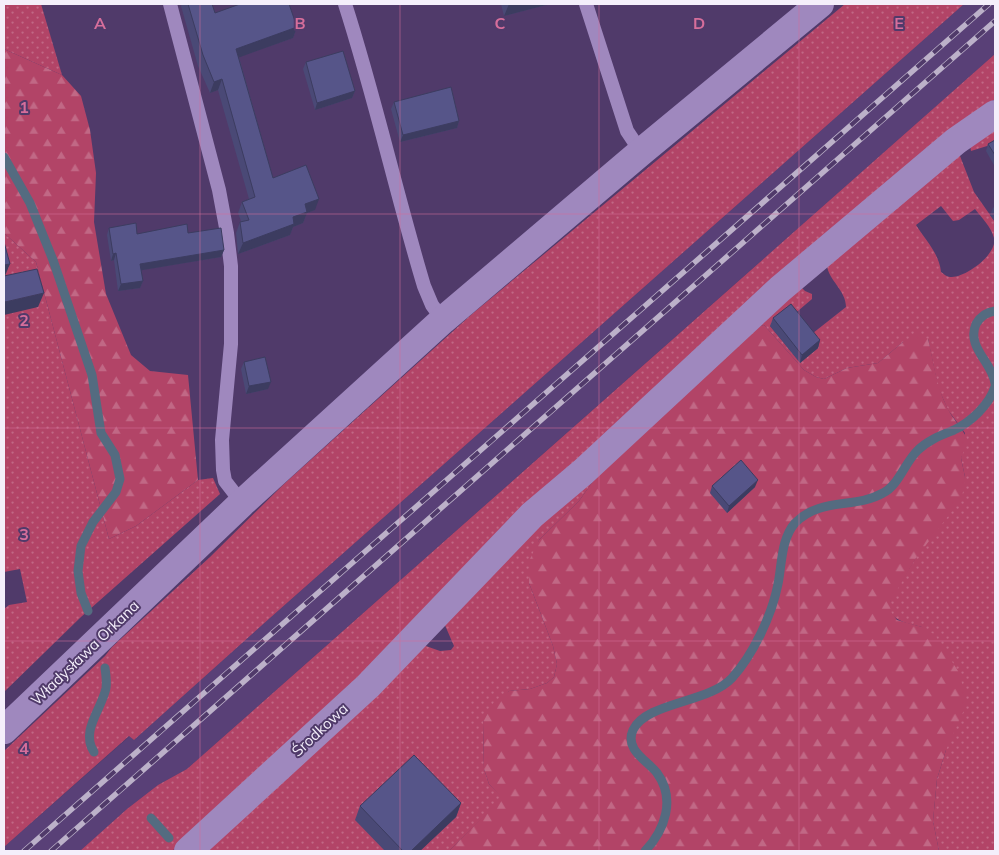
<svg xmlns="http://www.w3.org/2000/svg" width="999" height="855" font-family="Mulish,sans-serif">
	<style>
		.built { fill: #594077 }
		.grass { fill: url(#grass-dots); fill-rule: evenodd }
		.forest { fill: url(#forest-firs) }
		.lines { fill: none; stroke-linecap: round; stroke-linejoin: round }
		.stream { stroke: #546b80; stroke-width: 9 }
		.service { stroke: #9f88be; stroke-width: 14 }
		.minor { stroke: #9f88be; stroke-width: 28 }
		.tertiary { stroke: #9f88be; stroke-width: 28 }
		.rail-casing { stroke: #bcb1c9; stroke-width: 5.5 }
		.rail { stroke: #503a6a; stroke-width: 4; stroke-dasharray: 11; stroke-linecap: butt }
		.wall { fill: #4a4976 }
		.shaded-wall { fill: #3c3c60 }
		.building { fill: #565589; stroke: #3c3c60 }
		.grid { fill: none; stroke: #d66e9b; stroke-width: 1; stroke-opacity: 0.55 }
		.labels { text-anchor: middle; stroke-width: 4; stroke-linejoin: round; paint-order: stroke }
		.street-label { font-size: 15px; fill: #f4effb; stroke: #503a6a }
		.grid-label { font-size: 16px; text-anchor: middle; font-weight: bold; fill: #d66e9b; stroke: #503a6a; stroke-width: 4; stroke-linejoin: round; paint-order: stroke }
	</style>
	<defs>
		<pattern id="grass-dots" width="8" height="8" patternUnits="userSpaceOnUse" patternTransform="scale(1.25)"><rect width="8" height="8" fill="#b24467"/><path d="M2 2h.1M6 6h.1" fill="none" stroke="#c16885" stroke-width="1.8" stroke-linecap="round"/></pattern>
		<pattern id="forest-firs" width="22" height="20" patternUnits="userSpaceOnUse" patternTransform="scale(1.25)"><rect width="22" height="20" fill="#b24467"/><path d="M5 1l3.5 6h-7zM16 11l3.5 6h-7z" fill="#c16885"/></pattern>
	</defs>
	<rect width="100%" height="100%" fill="#503a6a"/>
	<path class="built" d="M964 4H995V54L310 660 187 769 158 785 127 809 80 851H4V847L130 736 134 740 270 618Z"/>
	<g class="grass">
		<path d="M4 4H41L62 75 4 49Z"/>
		<path d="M845 4H964L270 618 134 740 129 736 4 847V751L105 656 112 647 210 557 285 483 472 314Z"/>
		<path d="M995 54V99L956 129 205 823 172 851H80L127 809 158 785 187 769Z"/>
		<path d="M995 126V140L987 146 971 151 970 145Z"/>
		<path d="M956 155 960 156 974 192 995 222V851H939L933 821 937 779 946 750 922 627C909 623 886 621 890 602 891 597 896 591 898 587L965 477 961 458 965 433 948 410 938 387 928 339 903 342 878 363 847 368 824 379 816 377 804 370 764 325 752 328 801 287 805 291 812 294V299L792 316 770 326 800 362 818 348 808 337 846 307C846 290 828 280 827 265ZM941 206 953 221 959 220 975 209C982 218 991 227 994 238 998 254 966 277 952 277 947 277 945 275 941 272 939 253 926 241 916 225Z"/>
		<path d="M4 233 36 262 109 539 136 526 198 480 213 478 220 494 81 617 4 692V609L9 605 27 602 20 569 4 572Z"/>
		<path d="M601 470 579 501 539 540 529 583 553 646 557 664 554 677 547 683 530 689 509 691 483 722 484 769 489 784 503 798 449 851H204L423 645 440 651 451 650 454 646 444 623 514 544Z"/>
	</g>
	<g class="forest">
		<path d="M4 49 62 75 81 96 90 130 96 173 94 222 106 294 131 355 150 371 188 375 198 480 136 526 109 539 36 262 4 233Z"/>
		<path d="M764 325 804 370 816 377 824 379 847 368 878 363 903 342 915 335 928 339C934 362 936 386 947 407 952 419 963 428 968 441L961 458 965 477 962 498 916 558 890 602 891 612 897 620 922 627 935 635 958 671 964 690V710L946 750 937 779 933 821 939 851H449L502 798 489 784 484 769 483 722 494 702 509 691 530 689 547 683 554 677 557 664 553 646 529 583 530 559 539 540 579 501 601 470 752 328Z"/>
	</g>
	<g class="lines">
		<g class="stream">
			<path d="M4 157 30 203 53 260 92 375 101 433 115 455 120 479 116 492 93 522 81 546 78 571 81 593 88 611"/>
			<path d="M995 311C987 312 980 317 976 324 966 347 992 362 995 383"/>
			<path d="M94 752C80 731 102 709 106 688 107 681 106 675 105 668"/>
			<path d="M151 818 169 838"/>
			<path d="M645 851C665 830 676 799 657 773 648 761 624 750 633 730 646 702 709 703 732 678 753 655 772 615 778 584 782 564 781 539 795 523 820 497 855 509 883 493 899 485 905 462 918 450 928 440 942 435 954 430 971 422 989 405 995 387"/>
		</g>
		<g class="service">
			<path d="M170 4 219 190 227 233 231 266V344L222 440 223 470 225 481 242 503"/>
			<path d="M345 4C375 97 396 193 424 286L432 305 443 320"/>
			<path d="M586 4 627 131 641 152"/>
		</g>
		<path class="minor" d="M188 851 368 686 532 515 583 472 780 289 956 141 995 114"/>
		<path class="tertiary" d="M4 730 242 503 443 320 641 152 820 4"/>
		<defs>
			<g id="rail">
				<path d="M24 851 989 4"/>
				<path d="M51 851 995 21"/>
			</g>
		</defs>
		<use href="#rail" class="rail-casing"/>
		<use href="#rail" class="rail"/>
	</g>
	<g class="wall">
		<path d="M182 4H212L215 13 297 27 293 38 239 57 273 178 315 210 307 213 303 223 293 227 290 235 238 254 236 233 240 222 241 221 238 213 242 202 249 199 218 90 210 93 198 66 181 6Z"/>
		<path d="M501 4H550L504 16Z"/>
		<path d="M306 62 355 91 352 98 315 110 303 69Z"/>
		<path d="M394 102 459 121 457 128 400 142 391 109Z"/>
		<path d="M995 140V167L986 151 988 144Z"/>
		<path d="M995 206V222L990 215 993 208Z"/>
		<path d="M109 228 137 234 188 233 224 250 221 257 141 270 143 281 140 288 118 291 114 260 111 261 107 235Z"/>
		<path d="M773 318 820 340 818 348 800 363 770 326Z"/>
		<path d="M244 362 268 389 246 394 241 369Z"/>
		<path d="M712 486 755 487 727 513 710 493Z"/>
		<path d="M461 803 456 817 420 851H385L355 820 360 806Z"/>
	</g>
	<g class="shaded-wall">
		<path d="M509 4H550L504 16Z"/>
		<path d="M297 27 293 38 232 60 236 49Z"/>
		<path d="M222 79 218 90 210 93 214 82Z"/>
		<path d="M355 91 352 98 315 110 317 103Z"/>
		<path d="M459 121 457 128 400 142 403 135Z"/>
		<path d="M319 199 315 210 307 213 303 223 293 227 290 235 238 254 243 243 305 204Z"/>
		<path d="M224 250 221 257 137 271 140 264Z"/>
		<path d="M116 253 114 260 111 261 113 254Z"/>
		<path d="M10 264 4 278V265Z"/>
		<path d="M143 281 140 288 118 291 121 284Z"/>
		<path d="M44 293 38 307 4 315V305L5 302Z"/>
		<path d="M820 340 818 348 800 363 802 355Z"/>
		<path d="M271 382 268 389 246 394 249 386Z"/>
		<path d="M758 480 755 487 727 513 729 506Z"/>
		<path d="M461 803 456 817 420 851H411Z"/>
	</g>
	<g class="building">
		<path d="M188 4H212L215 13 240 4H289L297 27 236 49 273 178 306 165 319 199 305 204 307 212 293 217 294 224 243 243 240 222 249 220 242 202 255 197 222 79 214 82 203 55Z"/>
		<path d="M343 51 355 91 317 103 306 62Z"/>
		<path d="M451 87 459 121 403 135 394 102Z"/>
		<path d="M995 140V155L988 144Z"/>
		<path d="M136 223 137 234 187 224 188 233 221 228 224 250 140 264 143 281 121 284 116 253 113 254 109 228Z"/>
		<path d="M4 242 10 264 4 265Z"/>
		<path d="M37 269 44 293 5 302 4 299V276Z"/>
		<path d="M791 304 820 340 802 355 773 318Z"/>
		<path d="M265 357 271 382 249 386 244 362Z"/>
		<path d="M741 460 758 480 729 506 712 486Z"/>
		<path d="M414 755 461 803 411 851H403L360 806Z"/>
	</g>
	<path class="grid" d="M200 4V851M400 4V851M599 4V851M799 4V851M4 214H995M4 428H995M4 641H995"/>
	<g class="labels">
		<g class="street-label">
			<text transform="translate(85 653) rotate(-44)" y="5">Władysława Orkana</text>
			<text transform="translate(320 730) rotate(-43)" y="5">Środkowa</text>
		</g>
	</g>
	<g class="grid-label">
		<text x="100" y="29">A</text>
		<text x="300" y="29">B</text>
		<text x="500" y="29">C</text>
		<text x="699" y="29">D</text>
		<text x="899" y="29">E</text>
		<text x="24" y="113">1</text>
		<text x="24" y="326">2</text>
		<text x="24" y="540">3</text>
		<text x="24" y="754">4</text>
	</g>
	<rect width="999" height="855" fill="none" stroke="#f4effb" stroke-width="10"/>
</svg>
